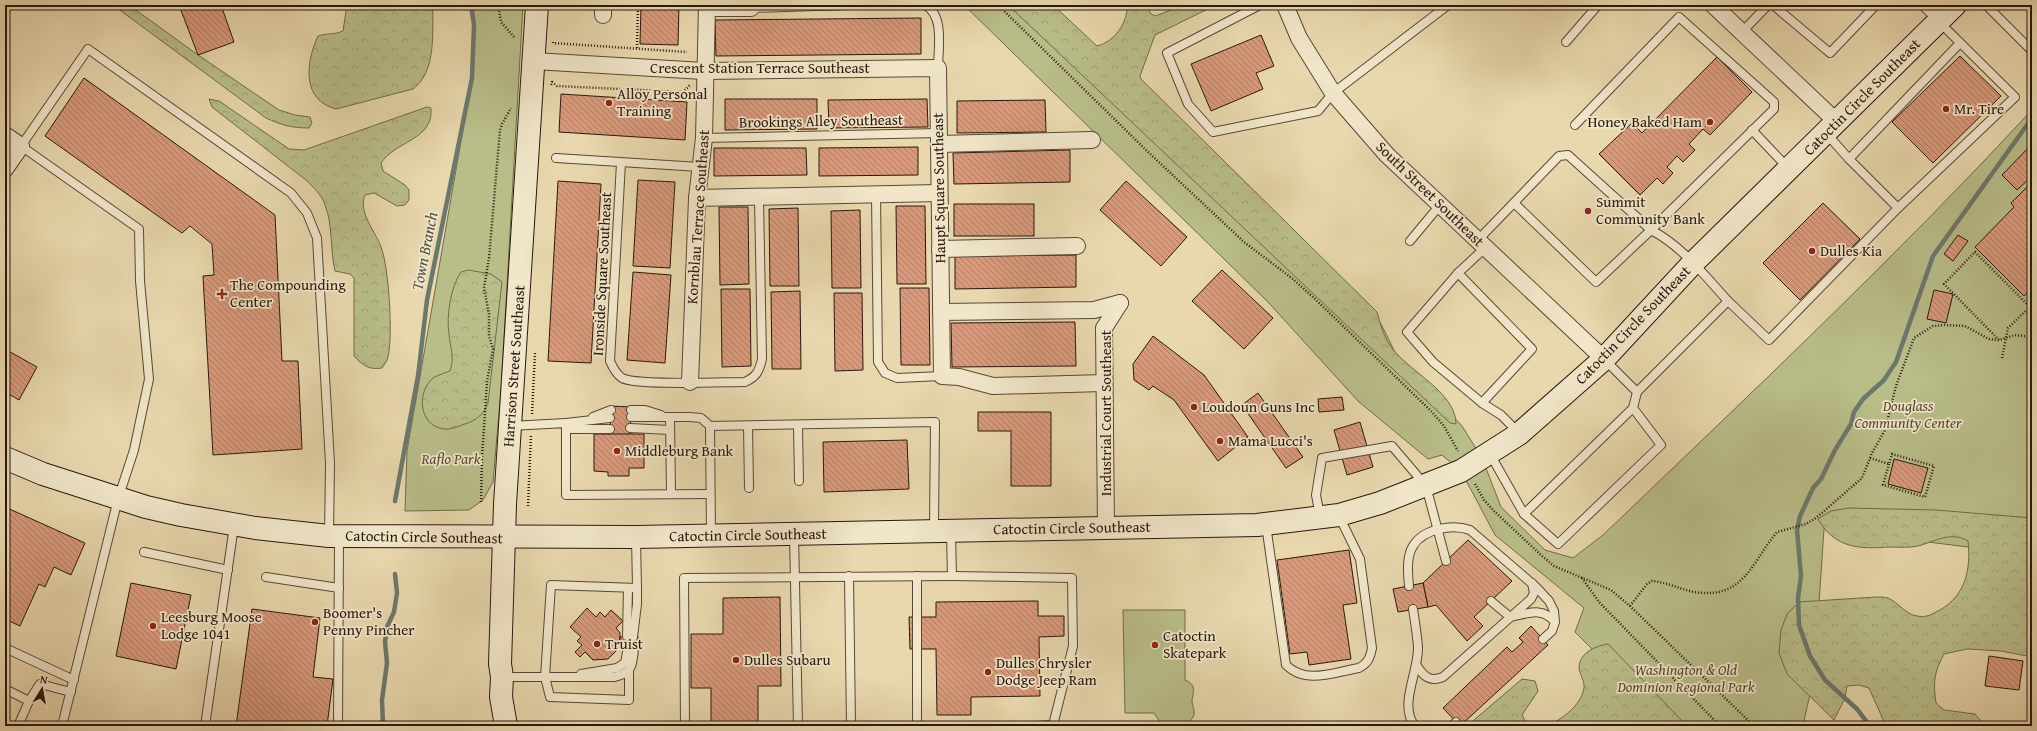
<svg xmlns="http://www.w3.org/2000/svg" width="2037" height="731" font-family="'Gentium Book Plus',serif">
	<style>
		.green { fill: #b9be89; stroke: #706b4a }
		.forest { fill: url(#forest-crowns); stroke: #706b4a }
		.lines { fill: none; stroke-linecap: round; stroke-linejoin: round }
		.stream { stroke: #6b796c; stroke-width: 4.5 }
		.building { fill: url(#building-back-hatch); stroke: #28180c }
		.lane-casing { stroke: #584834; stroke-width: 10 }
		.street-casing { stroke: #584834; stroke-width: 18 }
		.secondary-casing { stroke: #28180c; stroke-width: 24 }
		.path { stroke: #28180c; stroke-width: 2.5; stroke-dasharray: 1 2; stroke-linecap: butt }
		.lane { stroke: #f1e6ca; stroke-width: 8 }
		.street { stroke: #f1e6ca; stroke-width: 16 }
		.secondary { stroke: #f1e6ca; stroke-width: 22 }
		.poi-dot { fill: #8f2418; stroke: #f1e6ca; stroke-width: 1.5 }
		.labels { text-anchor: middle; stroke-width: 3.5; stroke-linejoin: round; paint-order: stroke }
		.street-label { font-size: 15px; fill: #28180c; stroke: #f1e6ca }
		.poi-label { font-size: 15px; fill: #28180c; stroke: #f1e6ca; text-anchor: start }
		.park-label { font-size: 15px; font-style: italic; fill: #544a32; stroke: #f1e6ca }
		.water-label { font-size: 16px; font-style: italic; fill: #4f5144; stroke: #f1e6ca }
	</style>
	<defs>
		<pattern id="forest-crowns" width="20" height="18" patternUnits="userSpaceOnUse"><rect width="20" height="18" fill="#b9be89"/><path d="M2 6a3 3 0 1 1 6 0M12 15a3 3 0 1 1 6 0" fill="none" stroke="#9fa375"/></pattern>
		<pattern id="building-back-hatch" width="6" height="6" patternUnits="userSpaceOnUse"><rect width="6" height="6" fill="#da997a"/><path d="M-1 5l2 2M0 0l6 6M5-1l2 2" fill="none" stroke="#b17c62"/></pattern>
	</defs>
	<rect width="100%" height="100%" fill="#e9d8ae"/>
	<filter id="stains"><feTurbulence type="fractalNoise" baseFrequency=".005" numOctaves="4"/><feColorMatrix values="0 0 0 0 .2 0 0 0 0 .09 0 0 0 0 .02 0 0 0 .5 -.17"/></filter>
	<radialGradient id="worn" r=".72"><stop offset=".6" stop-color="#630" stop-opacity="0"/><stop offset="1" stop-color="#630" stop-opacity=".3"/></radialGradient>
	<g class="green">
		<path d="M471 5H523L501 390 493 482 483 500 469 510 405 511 407 451 472 78 474 25Z"/>
		<path d="M964 5H1045L1380 322 1396 354 1462 426 1482 458 1501 507 1545 550 1573 558 1603 535C1748 396 1895 258 2032 110V555L1824 529 1814 677 1803 725 1804 726H1669L1575 632 1584 608 1495 535 1461 471 1442 455 1428 459 1358 401 1267 301Z"/>
		<path d="M1123 610H1185V680C1197 685 1193 691 1192 701 1192 706 1196 711 1193 717 1192 720 1187 723 1185 726L1162 725 1154 713H1125Z"/>
	</g>
	<g class="forest">
		<path d="M113 5H129L198 55 279 110 295 115 310 117 312 123 309 128C292 128 281 125 266 118Z"/>
		<path d="M347 5H433C432 32 437 71 413 89L336 109C301 100 306 62 318 36 327 33 334 35 343 31Z"/>
		<path d="M1008 5H1053L1097 46C1116 41 1126 24 1128 5H1147L1150 13 1155 16 1185 5H1216L1155 35 1140 76 1141 79 1377 312C1380 322 1383 335 1389 344 1405 370 1456 391 1456 424L1450 423Z"/>
		<path d="M209 99 219 101 289 149 304 150 427 107 431 108C434 140 395 141 381 163L383 171 405 185 409 190V200L405 205 397 206 374 193 365 195C358 213 375 230 381 247 389 267 393 336 388 357 387 361 384 365 382 368 369 370 363 366 354 356V278L350 274 335 271C330 250 333 225 325 205 322 195 313 187 306 180L212 107Z"/>
		<path d="M468 270 491 274 502 282 488 403C484 414 477 420 465 424 459 426 450 430 444 429 419 426 416 393 433 378 438 375 445 373 450 371 455 358 450 347 449 334 446 316 451 286 461 272Z"/>
		<path d="M1849 508 1936 510 2032 518V657L2001 651 1967 649 1944 654C1934 672 1933 683 1936 703L1944 710 1975 714 1983 723V726H1886L1869 688 1859 685 1847 686 1845 698 1834 720 1787 674 1779 653 1781 630 1787 614 1799 602 1876 597C1880 597 1885 597 1888 598 1899 603 1905 614 1917 616 1927 618 1932 614 1940 610 1966 595 1971 569 1968 541 1951 531 1936 541 1918 546 1910 548 1899 547 1890 547 1860 549 1835 549 1818 519L1831 511Z"/>
		<path d="M1608 644 1687 726H1467L1522 679 1535 681 1538 691 1522 715 1526 723C1532 724 1542 727 1548 725 1562 720 1582 704 1584 688 1585 681 1579 674 1579 667 1580 652 1596 646 1608 644Z"/>
	</g>
	<g class="lines">
		<g class="stream">
			<path d="M395 501 418 376 427 300 472 78 474 25 471 5"/>
			<path d="M383 726 382 700 387 663 385 642 387 627 394 612 397 593 395 574"/>
			<path d="M1870 726 1857 709 1825 680 1810 656 1799 625 1798 598 1801 576 1797 530 1800 516 1813 488 1821 479 1835 450 1851 424 1854 412 1863 399 1884 380 1896 362 1933 256 2032 118"/>
		</g>
	</g>
	<g class="building">
		<path d="M179 5H221L234 42 198 55Z"/>
		<path d="M641 5H679L678 45 640 44Z"/>
		<path d="M921 18V54L716 56 715 20Z"/>
		<path d="M1261 35 1274 66 1256 73 1263 89 1211 111 1191 64Z"/>
		<path d="M1960 56 2001 96 1933 163 1892 122Z"/>
		<path d="M1717 57 1752 92 1710 135 1703 129 1689 144 1695 150 1683 162 1677 156 1667 167 1673 173 1663 184 1657 178 1640 195 1599 154 1632 123 1642 133Z"/>
		<path d="M84 78 275 215 282 361H298L302 449 213 455 203 276 214 275 212 244 190 226 182 233 45 136Z"/>
		<path d="M561 94 687 102 685 140 559 132Z"/>
		<path d="M725 99H817V129L725 130Z"/>
		<path d="M927 99 928 127 829 128 828 100Z"/>
		<path d="M1045 100 1046 132 957 133V101Z"/>
		<path d="M2032 144V176L2017 190 2002 175Z"/>
		<path d="M918 147V175L819 176V148Z"/>
		<path d="M714 148H806L807 175 714 176Z"/>
		<path d="M1070 150V182L954 184 953 153Z"/>
		<path d="M638 180 675 182 670 268 633 266Z"/>
		<path d="M558 181 601 184 591 363 548 361Z"/>
		<path d="M1126 181 1187 237 1161 266 1100 210Z"/>
		<path d="M2030 184 2032 186V288L2024 296 1975 247 2014 207 2011 203Z"/>
		<path d="M1823 203 1860 239 1800 300 1763 263Z"/>
		<rect x="954" y="204" width="80" height="32"/>
		<path d="M896 206H925L926 284H897Z"/>
		<path d="M719 207H748L749 284 720 285Z"/>
		<path d="M798 208 799 286H770L769 209Z"/>
		<path d="M860 210 861 288H832L831 211Z"/>
		<path d="M1958 235 1968 241 1953 261 1944 254Z"/>
		<path d="M1076 255V287L955 289V256Z"/>
		<path d="M1222 270 1273 318 1244 349 1192 301Z"/>
		<path d="M633 272 671 275 665 363 627 360Z"/>
		<path d="M900 288H929L930 365H901Z"/>
		<path d="M721 289H750L751 366 722 367Z"/>
		<path d="M1934 290 1953 294 1946 323 1927 319Z"/>
		<path d="M800 291 801 369H772L771 292Z"/>
		<path d="M834 293H862L863 370 835 371Z"/>
		<path d="M1075 322 1076 366 952 367 951 323Z"/>
		<path d="M1153 336 1204 375 1248 437 1218 461 1174 400 1153 386 1149 390 1134 380 1133 364Z"/>
		<path d="M5 349 37 367 19 400 5 392Z"/>
		<path d="M1258 393 1303 457 1286 468 1242 405Z"/>
		<path d="M1342 397 1344 410 1319 412 1318 399Z"/>
		<path d="M611 406 631 407 630 435H610Z"/>
		<path d="M978 412H1051V486H1011V431H978Z"/>
		<path d="M1360 422 1373 467 1347 475 1334 430Z"/>
		<path d="M594 434H644V468H629V476H608V472L594 471Z"/>
		<path d="M907 440 909 489 824 492 823 442Z"/>
		<path d="M1894 459 1928 468 1921 493 1888 484Z"/>
		<path d="M5 507 85 543 71 575 54 567 45 587 39 584 20 626 5 619Z"/>
		<path d="M1468 540 1512 581 1474 617 1483 626 1467 641 1436 605 1428 607 1423 583Z"/>
		<path d="M1349 550 1357 603 1343 605 1351 659 1309 665 1307 652 1290 654 1277 560Z"/>
		<path d="M131 583 191 595 176 669 116 656Z"/>
		<path d="M1423 583 1428 607 1398 612 1393 589Z"/>
		<path d="M780 597 781 686H758V726H711V688H691V634H723V598Z"/>
		<path d="M1038 601V616H1064V636L1039 637 1040 696 971 697V715H937L936 649H910L909 617H936V602Z"/>
		<path d="M587 608 596 617 600 612 605 617 611 610 623 621 616 628 620 633V647L608 659 593 660 585 652 580 657 575 652 582 645 577 641 581 637 570 627Z"/>
		<path d="M252 609 320 618 313 677 333 679 327 726H236Z"/>
		<path d="M1531 626 1548 645 1460 726 1443 708 1507 647 1512 652 1523 642 1519 638Z"/>
		<rect x="620" y="637" width="18" height="10"/>
		<path d="M1989 656 2023 661 2019 690 1985 686Z"/>
	</g>
	<g class="lines">
		<defs>
			<g id="lane">
				<path d="M925 5C945 15 938 50 938 68"/>
				<path d="M1260 5 1167 53 1188 104 1213 132 1318 111 1333 93 1448 5"/>
				<path d="M1773 5 1830 53 1876 5"/>
				<path d="M1986 5 2032 51"/>
				<path d="M751 8 849 5"/>
				<path d="M1742 32 1768 5"/>
				<path d="M1566 42 1598 5"/>
				<path d="M1752 130 1789 169"/>
				<path d="M1826 133 1849 159 1960 43"/>
				<path d="M704 138 939 133"/>
				<path d="M556 158 700 167"/>
				<path d="M1849 159 1898 208"/>
				<path d="M621 163 610 361C613 368 616 374 622 378 637 386 723 382 745 382 756 377 759 372 762 359L759 198"/>
				<path d="M876 195 878 362 885 373 897 378 942 376"/>
				<path d="M1514 203 1596 282 1651 230 1774 109V102L1679 17 1575 125"/>
				<path d="M1478 240 1559 156 1568 155 1651 230C1682 246 1705 276 1728 301"/>
				<path d="M1410 241 1440 205"/>
				<path d="M1486 247 1458 273 1532 349 1482 403 1501 415 1519 433"/>
				<path d="M1458 273 1407 332 1433 362 1482 403"/>
				<path d="M1637 392 1728 301 1769 340 1898 208 2015 97 1922 5"/>
				<path d="M631 410H645L661 415"/>
				<path d="M593 417 611 410"/>
				<path d="M631 417H690L701 418 710 426 711 535"/>
				<path d="M670 418 671 494"/>
				<path d="M566 423 610 418"/>
				<path d="M510 426 566 423V495L710 494"/>
				<path d="M710 426 935 422 934 529"/>
				<path d="M748 426 749 488"/>
				<path d="M798 426 799 481"/>
				<path d="M630 428 670 430"/>
				<path d="M566 429H610"/>
				<path d="M1490 454 1524 514 1558 544 1661 445 1633 408 1637 392 1605 360"/>
				<path d="M1524 514 1633 408"/>
				<path d="M1320 516 1316 495 1322 458 1392 446 1426 486 1446 561"/>
				<path d="M1266 525 1286 665C1306 685 1334 672 1359 668 1368 663 1370 658 1372 648L1360 559 1339 516"/>
				<path d="M794 535 798 726"/>
				<path d="M144 552 228 570"/>
				<path d="M849 576 851 726"/>
				<path d="M917 576V726"/>
				<path d="M952 576 1072 578 1073 646 1053 725 1036 726"/>
				<path d="M266 577 339 588"/>
				<path d="M1409 586C1408 574 1406 557 1413 546 1424 528 1453 524 1470 530L1536 587 1549 601 1554 611 1555 622 1552 631 1543 639"/>
				<path d="M1491 601 1510 617C1527 614 1542 606 1555 622"/>
				<path d="M1413 609C1415 622 1417 634 1418 647 1419 671 1398 706 1415 726"/>
				<path d="M627 636 628 588"/>
				<path d="M633 637 637 604V588"/>
				<path d="M5 648 74 680"/>
				<path d="M1417 666C1424 677 1430 682 1443 677L1531 599 1534 593 1532 583"/>
				<path d="M629 671V700L550 697 545 677 551 585 637 588 636 538"/>
				<path d="M581 674 617 668 625 663 628 647"/>
				<path d="M502 677H614C633 673 633 664 634 647"/>
				<path d="M5 689 29 701 40 684 71 692"/>
				<path d="M18 726 29 701"/>
				<path d="M62 726 118 499 134 450 149 379 140 281 139 229 21 146 88 49 291 193 307 213 317 238 330 463 329 535"/>
				<path d="M205 726 234 526"/>
				<path d="M338 726 339 537"/>
				<path d="M685 726 684 578 952 576 951 532"/>
				<path d="M1452 726 1456 722"/>
			</g>
			<g id="street">
				<path d="M1285 5 1299 38 1333 93 1387 155 1604 359"/>
				<path d="M1713 5 1838 123"/>
				<path d="M707 8H751V5"/>
				<path d="M603 15V5"/>
				<path d="M534 61 704 71 938 68 942 376 959 377 993 386 1104 383"/>
				<path d="M5 135 21 146 5 169"/>
				<path d="M939 144 1092 140"/>
				<path d="M697 198 939 193"/>
				<path d="M940 249 1077 246"/>
				<path d="M941 312 1094 310 1120 303"/>
				<path d="M690 382 697 198 704 138 707 5"/>
				<path d="M1106 527 1104 328 1120 303"/>
			</g>
			<g id="secondary">
				<path d="M5 458 43 474 146 507 181 515 255 528 329 536 636 537 1257 525 1339 515 1380 503 1461 471 1519 434 1604 359 1693 263 1955 5"/>
				<path d="M506 726 501 697 502 677 500 664 505 504 537 5"/>
			</g>
		</defs>
		<use href="#lane" class="lane-casing"/>
		<use href="#street" class="street-casing"/>
		<use href="#secondary" class="secondary-casing"/>
		<g class="path">
			<path d="M498 5 501 22 515 38"/>
			<path d="M998 5 1147 151 1244 242 1293 279 1314 298 1432 412 1444 426 1458 451"/>
			<path d="M553 42V43L687 52"/>
			<path d="M637 48 638 5"/>
			<path d="M551 85 552 82 557 86 683 92 690 85"/>
			<path d="M1999 340 1944 284 1975 252 2030 307"/>
			<path d="M2002 358 2008 328 2032 305"/>
			<path d="M532 414 535 353"/>
			<path d="M1870 458 1889 464 1892 454 1934 466 1925 497 1883 485 1889 464"/>
			<path d="M1475 484 1484 500 1495 512 1541 555 1554 566 1611 590 1630 606 1754 726"/>
			<path d="M481 502 482 457 487 382 493 349 489 336V314L484 288 489 258 500 130 502 124 511 108"/>
			<path d="M528 506 531 435"/>
			<path d="M1582 578 1599 602 1720 726"/>
			<path d="M1630 606 1647 584 1652 581C1666 582 1680 589 1694 592 1744 600 1751 563 1777 532L1806 524 1816 518 1862 478 1872 453 1885 430 1896 386 1914 338 1933 326 1944 325 1965 326 1989 339 1999 340 2015 335 2032 337"/>
		</g>
		<use href="#lane" class="lane"/>
		<use href="#street" class="street"/>
		<use href="#secondary" class="secondary"/>
	</g>
	<g class="poi-dot">
		<circle cx="609" cy="103" r="4"/>
		<circle cx="1946" cy="109" r="4"/>
		<circle cx="1710" cy="122" r="4"/>
		<circle cx="1588" cy="211" r="4"/>
		<circle cx="1812" cy="251" r="4"/>
		<path d="M220 288h4v4h4v4h-4v4h-4v-4h-4v-4h4z"/>
		<circle cx="1194" cy="407" r="4"/>
		<circle cx="1220" cy="441" r="4"/>
		<circle cx="617" cy="451" r="4"/>
		<circle cx="315" cy="622" r="4"/>
		<circle cx="153" cy="626" r="4"/>
		<circle cx="597" cy="644" r="4"/>
		<circle cx="1155" cy="645" r="4"/>
		<circle cx="736" cy="660" r="4"/>
		<circle cx="988" cy="672" r="4"/>
	</g>
	<g class="labels">
		<g class="street-label">
			<text x="760" y="73">Crescent Station Terrace Southeast</text>
			<text transform="translate(1862 97) rotate(-45)" y="5">Catoctin Circle Southeast</text>
			<text transform="translate(821 121) rotate(-1)" y="5">Brookings Alley Southeast</text>
			<text transform="translate(939 188) rotate(-91)" y="5">Haupt Square Southeast</text>
			<text transform="translate(1430 194) rotate(44)" y="5">South Street Southeast</text>
			<text transform="translate(698 217) rotate(-86)" y="5">Kornblau Terrace Southeast</text>
			<text transform="translate(602 274) rotate(-87)" y="5">Ironside Square Southeast</text>
			<text transform="translate(1633 325) rotate(-46)" y="5">Catoctin Circle Southeast</text>
			<text transform="translate(514 366) rotate(-86)" y="5">Harrison Street Southeast</text>
			<text transform="translate(1106 413) rotate(-90)" y="5">Industrial Court Southeast</text>
			<text transform="translate(1072 528) rotate(-1)" y="5">Catoctin Circle Southeast</text>
			<text transform="translate(748 535) rotate(-1)" y="5">Catoctin Circle Southeast</text>
			<text transform="translate(424 537) rotate(1)" y="5">Catoctin Circle Southeast</text>
		</g>
		<g class="poi-label">
			<text x="617" y="99">Alloy Personal<tspan x="617" dy="17">Training</tspan></text>
			<text x="1954" y="114">Mr. Tire</text>
			<text x="1702" y="127" text-anchor="end">Honey Baked Ham</text>
			<text x="1596" y="207">Summit<tspan x="1596" dy="17">Community Bank</tspan></text>
			<text x="1820" y="256">Dulles Kia</text>
			<text x="230" y="290">The Compounding<tspan x="230" dy="17">Center</tspan></text>
			<text x="1202" y="412">Loudoun Guns Inc</text>
			<text x="1228" y="446">Mama Lucci's</text>
			<text x="625" y="456">Middleburg Bank</text>
			<text x="323" y="618">Boomer's<tspan x="323" dy="17">Penny Pincher</tspan></text>
			<text x="161" y="622">Leesburg Moose<tspan x="161" dy="17">Lodge 1041</tspan></text>
			<text x="1163" y="641">Catoctin<tspan x="1163" dy="17">Skatepark</tspan></text>
			<text x="605" y="649">Truist</text>
			<text x="744" y="665">Dulles Subaru</text>
			<text x="996" y="668">Dulles Chrysler<tspan x="996" dy="17">Dodge Jeep Ram</tspan></text>
		</g>
		<g class="park-label">
			<text x="1908" y="411">Douglass<tspan x="1908" dy="17">Community Center</tspan></text>
			<text x="451" y="464">Raflo Park</text>
			<text x="1686" y="675">Washington &amp; Old<tspan x="1686" dy="17">Dominion Regional Park</tspan></text>
		</g>
		<g class="water-label">
			<text transform="translate(424 251) rotate(-79)" y="6">Town Branch</text>
		</g>
	</g>
	<rect width="2037" height="731" fill="none" stroke="#e9d8ae" stroke-width="20"/>
	<rect x="6" y="6" width="2025" height="719" fill="none" stroke="#28180c" stroke-width="2"/>
	<rect x="10" y="10" width="2017" height="711" fill="none" stroke="#28180c"/>
	<g transform="translate(42 689) rotate(11)" stroke="#f1e6ca" stroke-width="3" paint-order="stroke">
	<path d="M0-3L7 15L0 10L-7 15Z" fill="#28180c"/>
	<text y="-6" font-size="11" font-weight="bold" text-anchor="middle" fill="#28180c">N</text>
	</g>
	<rect width="100%" height="100%" filter="url(#stains)"/>
	<rect width="100%" height="100%" fill="url(#worn)"/>
</svg>
